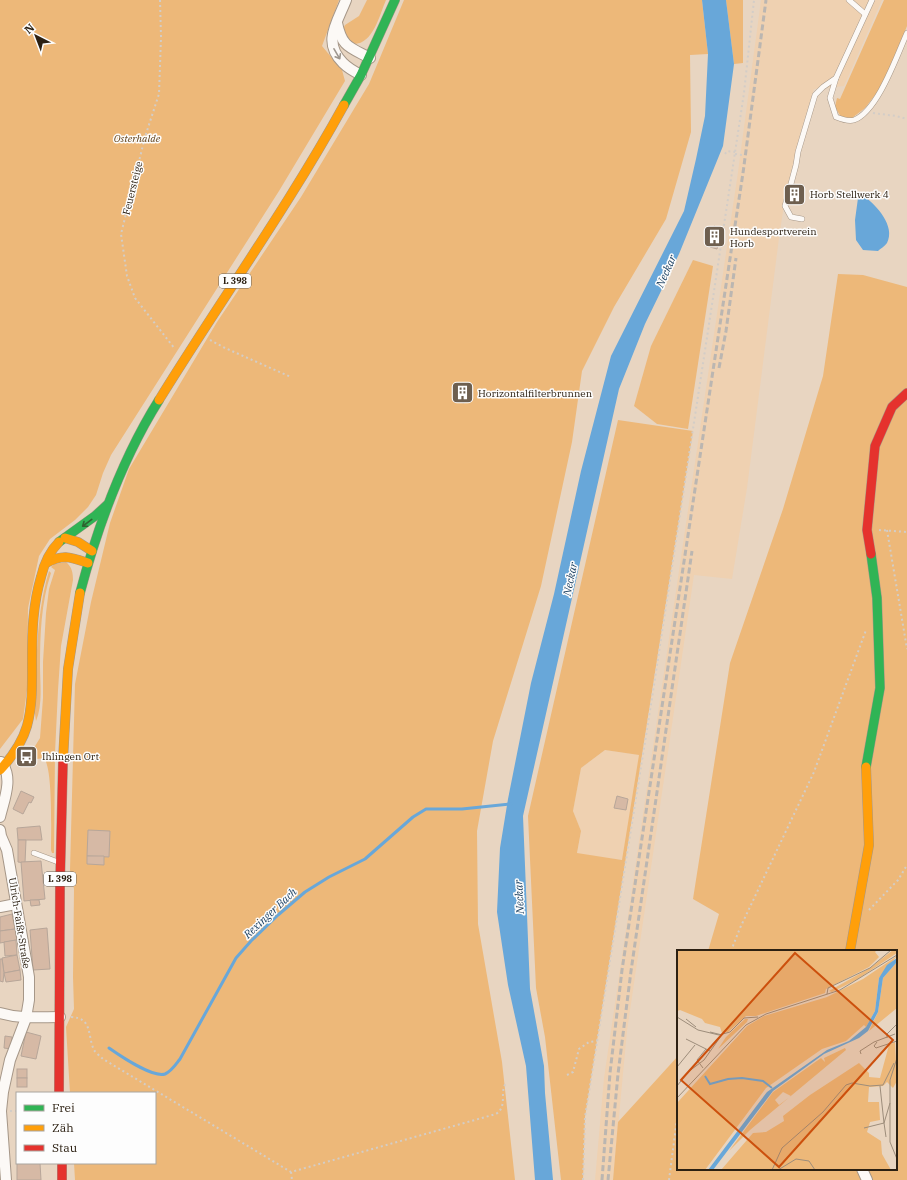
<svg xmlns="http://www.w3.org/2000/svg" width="907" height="1180" font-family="'IBM Plex Serif',serif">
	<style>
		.built { fill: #efd1b1 }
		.green { fill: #edb879; fill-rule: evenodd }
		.water { fill: #68a7d9 }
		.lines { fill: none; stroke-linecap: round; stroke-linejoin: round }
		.stream { stroke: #68a7d9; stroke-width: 3 }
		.building { fill: #d6b9a5; stroke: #b7a699 }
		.lane-casing { stroke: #a69788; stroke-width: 6 }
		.street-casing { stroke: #a69788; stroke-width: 12 }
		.fast-casing { stroke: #a69788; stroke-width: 10 }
		.slow-casing { stroke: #a69788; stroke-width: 10 }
		.jam-casing { stroke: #a69788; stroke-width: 10 }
		.path { stroke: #d3cdc7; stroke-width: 2; stroke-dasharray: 2 3; stroke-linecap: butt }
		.lane { stroke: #fcf9f6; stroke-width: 5 }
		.street { stroke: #fcf9f6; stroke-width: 10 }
		.fast { stroke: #30b455; stroke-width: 9 }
		.slow { stroke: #ff9f0a; stroke-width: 9 }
		.jam { stroke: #e5322d; stroke-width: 9 }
		.rail { stroke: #bbb6b1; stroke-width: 3; stroke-dasharray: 6 3; stroke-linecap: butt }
		.oneway { stroke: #9e978f }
		.oneway2 { stroke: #2e6330 }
		.labels { text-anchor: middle; stroke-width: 3; stroke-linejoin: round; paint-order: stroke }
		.shield { fill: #fdfdfd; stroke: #6b6258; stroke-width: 1 }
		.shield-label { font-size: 9px; font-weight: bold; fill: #2c2012 }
		.park-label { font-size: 10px; font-style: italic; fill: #5a390f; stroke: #fdfdfd }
		.street-label { font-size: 10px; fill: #2c2012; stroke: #fdfdfd }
		.poi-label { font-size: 10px; fill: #2c2012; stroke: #fdfdfd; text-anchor: start }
		.water-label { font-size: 11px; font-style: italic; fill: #1a3f60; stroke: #fdfdfd }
		.inset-river { fill: none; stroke: #68a7d9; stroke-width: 2 }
		.inset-road { fill: none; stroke: #9d8d7b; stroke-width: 1 }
		.view { fill: #cc500d; fill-opacity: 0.15; stroke: #cc500d; stroke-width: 2 }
		.inset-edge { fill: none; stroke: #2c2012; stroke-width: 2 }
	</style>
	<rect width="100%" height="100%" fill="#e8d5c1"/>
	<g class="built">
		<path d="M761 0H882L844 86 814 89 800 134 785 198 779 238 747 488 732 579 694 575 627 1031 613 1180H595L604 1078 738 172Z"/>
		<path d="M605 750 640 755 623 860 577 854 581 831 573 811 581 768Z"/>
	</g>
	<g class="green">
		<path d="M0 0H339L322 46 342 70 345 81 279 191 111 455 103 473 96 495 88 507 75 520 50 539 39 556 28 608 27 690 23 719 0 749Z"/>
		<path d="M367 0H386C379 16 372 50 348 43L342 31 345 25 359 16Z"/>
		<path d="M404 0H702L708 54 690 55 691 132 666 219 614 307 582 371 572 442 541 586 493 741 477 831 478 924 502 1062 515 1180H75L74 1163H155V1093H70L66 1027 74 1009 73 977 74 889 70 870 75 684 91 602 110 523 129 469 217 322 301 197 369 84Z"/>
		<path d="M726 0H743V63L734 64Z"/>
		<path d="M884 0H907V26L882 86 865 108 852 118 841 117 835 107 837 98 840 99Z"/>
		<path d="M693 260 713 266 688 429 657 424 634 406 651 346Z"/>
		<path d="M838 274 863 275 907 287V1180H613L618 1122 678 1056V1169H896V951H708L719 914 693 899 730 663 783 509 823 376Z"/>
		<path d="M618 420 693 431 585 1117 583 1180H561L545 1037 536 988 528 816ZM605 750 639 755 622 860 577 853 581 831 573 811 581 768Z"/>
		<path d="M66 562C72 567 73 573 73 580L61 646 58 690 55 753 54 853H52L51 850C51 833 53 769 44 758L37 759H34L32 751 40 738 43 698V662L46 613 49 589 55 570 51 567 54 564Z"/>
		<path d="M49 571 51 573C41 603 40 635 40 666 40 683 43 705 36 721L35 714C37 666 35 618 49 571Z"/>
	</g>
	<g class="water">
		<path d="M702 0H726L734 64 723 146 679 254 645 324 619 389 523 816 530 989 544 1066 545 1093 553 1180H535L526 1066 508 985 497 912 500 848 508 799 531 683 554 594 581 471 611 356 684 211 696 159 705 116 708 54Z"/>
		<path d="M864 196C876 205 896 226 887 243 885 246 880 249 878 251L863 250 856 240 855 220 858 198Z"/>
	</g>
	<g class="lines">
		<path class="stream" d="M109 1048C119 1055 153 1078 165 1074 172 1071 176 1064 180 1059L236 958 251 941 278 915 305 892 329 877 365 859 413 817 426 809H462L511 804"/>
	</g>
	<g class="building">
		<path d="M793 184 798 185 795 203 790 202Z"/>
		<path d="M714 226 719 228 716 237 720 238 717 249 710 247 713 238 710 237Z"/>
		<path d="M460 386 466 387 469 391 468 399 464 403 458 402 455 397 456 390Z"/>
		<path d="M21 791 34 797 31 803 29 802 23 814 13 809Z"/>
		<path d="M617 796 628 799 626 810 614 808Z"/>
		<path d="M40 826 42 840H18L17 828Z"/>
		<path d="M88 830 110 831 109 857 87 856Z"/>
		<path d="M18 840H26L25 863 18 862Z"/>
		<path d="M87 856H104V865L87 864Z"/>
		<path d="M41 861 45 899 24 901 21 862Z"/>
		<path d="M30 900H39L40 905 31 906Z"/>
		<path d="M12 914 15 929 0 931V917Z"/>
		<path d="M47 928 50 969 33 970 30 930Z"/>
		<path d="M15 929 17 940 0 943V931Z"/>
		<path d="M16 940 17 955 5 956 4 942Z"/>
		<path d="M17 955 20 970 4 973 2 958Z"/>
		<path d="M0 959H2L4 973 3 982 0 981Z"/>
		<path d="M20 970 21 980 6 982 4 973Z"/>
		<path d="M26 1032 41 1036 36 1059 21 1056Z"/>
		<path d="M5 1036 12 1037 11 1049 4 1048Z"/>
		<rect x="17" y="1069" width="10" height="9"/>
		<rect x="17" y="1078" width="10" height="9"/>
		<path d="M17 1158V1163H40L41 1180H17Z"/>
	</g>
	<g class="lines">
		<defs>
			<g id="lane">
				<path d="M849 0 865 14"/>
				<path d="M836 78 830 98 836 117C841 119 848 122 854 120 878 111 897 55 907 33"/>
				<path d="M802 219 791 217 785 206 796 165 798 152 815 95 823 87 836 78 872 0"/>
				<path d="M34 853 58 862"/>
			</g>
			<g id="street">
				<path d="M346 0C337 23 322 42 343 63 348 68 355 72 361 75"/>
				<path d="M337 23C342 47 349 47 370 58"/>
				<path d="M0 817C4 800 14 777 1 762"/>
				<path d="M0 830 1 836 7 850 29 977V1000L26 1018 10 1060 3 1092 1 1111 6 1180"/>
				<path d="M0 907 16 904"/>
				<path d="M0 1013C20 1019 39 1017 60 1017"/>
				<path d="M862 1169 867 1180"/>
			</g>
			<g id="fast">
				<path d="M344 105 361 75 395 0"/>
				<path d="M59 542 95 516 107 505"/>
				<path d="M80 593C98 525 122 459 159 400"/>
				<path d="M866 767 880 688 877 598 871 554"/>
			</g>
			<g id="slow">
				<path d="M159 400C220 301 288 207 344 105"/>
				<path d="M65 538 78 542 92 551"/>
				<path d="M46 563C63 554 70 557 88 563"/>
				<path d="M63 760 68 669 80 593"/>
				<path d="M0 770C12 757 22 743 27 726 33 704 32 681 32 659 32 631 33 604 41 577 44 564 49 552 59 542"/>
				<path d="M850 951 869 845 866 767"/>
			</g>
			<g id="jam">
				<path d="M871 554 867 530 875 446 892 407 907 393"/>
				<path d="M59 1093 60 885 63 760"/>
				<path d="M62 1163V1180"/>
			</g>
		</defs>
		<use href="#lane" class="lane-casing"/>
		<use href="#street" class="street-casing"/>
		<use href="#fast" class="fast-casing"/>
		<use href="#slow" class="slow-casing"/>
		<use href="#jam" class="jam-casing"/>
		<g class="path">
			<path d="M160 0 161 37 159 94 145 137 121 234 127 276 135 298 175 349"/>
			<path d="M873 113 896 116 907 119"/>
			<path d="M725 154 727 151 735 152"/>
			<path d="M735 154 742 155"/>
			<path d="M210 340 225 348 291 377"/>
			<path d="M879 530 907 532"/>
			<path d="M887 530 907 649"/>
			<path d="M869 910 898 880 907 865"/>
			<path d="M731 951 740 928 814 772 866 630"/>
			<path d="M71 1017C93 1018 87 1035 94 1050 96 1053 100 1056 103 1059L291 1172 496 1114C508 1106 499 1093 506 1083"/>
			<path d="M567 1075 573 1072 579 1049 589 1042 597 1041"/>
			<path d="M10 1111H17"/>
			<path d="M291 1172 292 1180"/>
			<path d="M583 1180 585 1117 652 698 711 311 744 93 754 0"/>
			<path d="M669 1180 678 1111"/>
		</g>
		<use href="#lane" class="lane"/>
		<use href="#street" class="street"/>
		<use href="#fast" class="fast"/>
		<use href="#slow" class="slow"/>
		<use href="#jam" class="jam"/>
		<g class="rail">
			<path d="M719 368 726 331 736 258"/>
			<path d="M602 1180 610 1073 622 970 743 173 766 0"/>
			<path d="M608 1180 618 1074 631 971 692 551"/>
		</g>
	</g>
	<defs><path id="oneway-shaft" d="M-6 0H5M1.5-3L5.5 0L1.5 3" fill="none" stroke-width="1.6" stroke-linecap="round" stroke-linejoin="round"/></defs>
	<use class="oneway" href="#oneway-shaft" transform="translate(337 54) rotate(60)"/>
	<use class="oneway2" href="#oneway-shaft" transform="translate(87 523) rotate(143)"/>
	<defs>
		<symbol id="building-square" viewBox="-11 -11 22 22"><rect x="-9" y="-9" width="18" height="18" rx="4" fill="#6e5f4f" stroke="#fdfdfd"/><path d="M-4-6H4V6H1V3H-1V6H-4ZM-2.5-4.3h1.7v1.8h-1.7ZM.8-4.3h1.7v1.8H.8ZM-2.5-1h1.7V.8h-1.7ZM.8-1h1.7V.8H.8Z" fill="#fff"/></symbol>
		<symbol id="bus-square" viewBox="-11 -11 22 22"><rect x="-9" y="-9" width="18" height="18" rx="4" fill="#6e5f4f" stroke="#fdfdfd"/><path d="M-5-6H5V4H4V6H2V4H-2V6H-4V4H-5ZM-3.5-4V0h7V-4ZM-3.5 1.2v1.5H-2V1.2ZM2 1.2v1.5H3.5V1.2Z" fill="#fff"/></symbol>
	</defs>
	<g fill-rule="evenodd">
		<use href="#building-square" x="782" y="182" width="25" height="25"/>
		<use href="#building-square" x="702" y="224" width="25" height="25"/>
		<use href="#building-square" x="450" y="380" width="25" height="25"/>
		<use href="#bus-square" x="14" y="744" width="25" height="25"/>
	</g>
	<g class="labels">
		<g class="shield">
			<rect x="219" y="274" width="32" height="14" rx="3"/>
			<rect x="44" y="872" width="32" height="14" rx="3"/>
		</g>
		<g class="shield-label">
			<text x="235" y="284">L 398</text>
			<text x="60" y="882">L 398</text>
		</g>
		<g class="park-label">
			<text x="137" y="142">Osterhalde</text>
		</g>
		<g class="street-label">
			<text transform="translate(132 188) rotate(-76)" y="4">Feuersteige</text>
			<text transform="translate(20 923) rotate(81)" y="4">Ulrich-Faißt-Straße</text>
		</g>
		<g class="poi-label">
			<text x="810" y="198">Horb Stellwerk 4</text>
			<text x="730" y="235">Hundesportverein<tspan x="730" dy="12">Horb</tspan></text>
			<text x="478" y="397">Horizontalfilterbrunnen</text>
			<text x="42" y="760">Ihlingen Ort</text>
		</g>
		<g class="water-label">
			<text transform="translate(666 271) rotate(-66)" y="4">Neckar</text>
			<text transform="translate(570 579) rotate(-78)" y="4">Neckar</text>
			<text transform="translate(519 897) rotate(-93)" y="4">Neckar</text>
			<text transform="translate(270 913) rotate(-43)" y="4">Rexinger Bach</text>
		</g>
	</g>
	<g transform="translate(677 950)">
		<rect width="220" height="220" fill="#e8d5c1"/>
		<path d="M0 0H200L198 2 202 7 192 17 149 39 148 43 79 66H69L51 82 45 83 43 77 28 73 25 69 3 60 0 61ZM216 0H220V3L179 30 155 42 152 41 193 18ZM220 6 202 28 198 61 189 77 187 75 169 91 145 99 89 138 28 220H0V153L70 76 87 66 150 47 186 29ZM220 12V58L192 81 201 62 206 28ZM68 69H71L70 72 41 99 49 87ZM218 92 220 131 216 138 210 132 206 136 192 137 191 152H202L203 170 193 172 190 182 204 191 205 204 214 220H44L76 183 89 182 107 171 106 166 133 145 182 113 192 123V127L203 128 212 95ZM168 98 169 100 73 180 52 201 96 142 144 108 148 112 147 108ZM106 142 114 146 102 155 98 150Z" fill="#edb879" fill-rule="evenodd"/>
		<path d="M220 8V12L206 28 201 62 191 81 182 88 147 104 96 141 36 220H31L90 142 150 100 172 91 189 77 198 61 202 28 210 15Z" fill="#68a7d9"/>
		<path class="inset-river" d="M28 126 33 134 51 129 65 128 86 131 95 138"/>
		<path class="inset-road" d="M150 44 151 38 193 18 214 0M0 67 21 80 42 85 53 82 67 68 81 67M9 69 19 77M33 82 45 85M210 88V84L220 74M9 89 33 101M200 92 197 96 199 98 220 91M184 104 183 101 197 92 218 84M220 108 213 130V192L220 209M0 117 18 95M26 118 20 110 29 99M0 136 11 122 27 110 44 86M0 148 69 75 89 64 163 40 220 5M187 178 207 173 203 136M209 187 207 173 213 153M95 220 105 198 146 162 169 135 175 133 193 136 206 135 217 113M101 220 119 209 132 211 138 220"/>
		<path class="view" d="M118 3 216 90 102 217 4 130Z"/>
		<rect width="220" height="220" class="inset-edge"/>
	</g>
	<rect x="16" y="1092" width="140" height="72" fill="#fdfdfd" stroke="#a9a59f"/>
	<rect x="24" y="1105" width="20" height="6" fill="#30b455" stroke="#a9a59f"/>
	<text x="52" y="1112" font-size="12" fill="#2c2012">Frei</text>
	<rect x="24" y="1125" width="20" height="6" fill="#ff9f0a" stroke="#a9a59f"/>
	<text x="52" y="1132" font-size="12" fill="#2c2012">Zäh</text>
	<rect x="24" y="1145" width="20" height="6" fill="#e5322d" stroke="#a9a59f"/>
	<text x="52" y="1152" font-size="12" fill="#2c2012">Stau</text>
	<g transform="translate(36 36) rotate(318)" stroke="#fdfdfd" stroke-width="3" paint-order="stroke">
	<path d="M0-3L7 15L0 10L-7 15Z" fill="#2c2012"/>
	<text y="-6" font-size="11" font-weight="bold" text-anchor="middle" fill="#2c2012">N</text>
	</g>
</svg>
